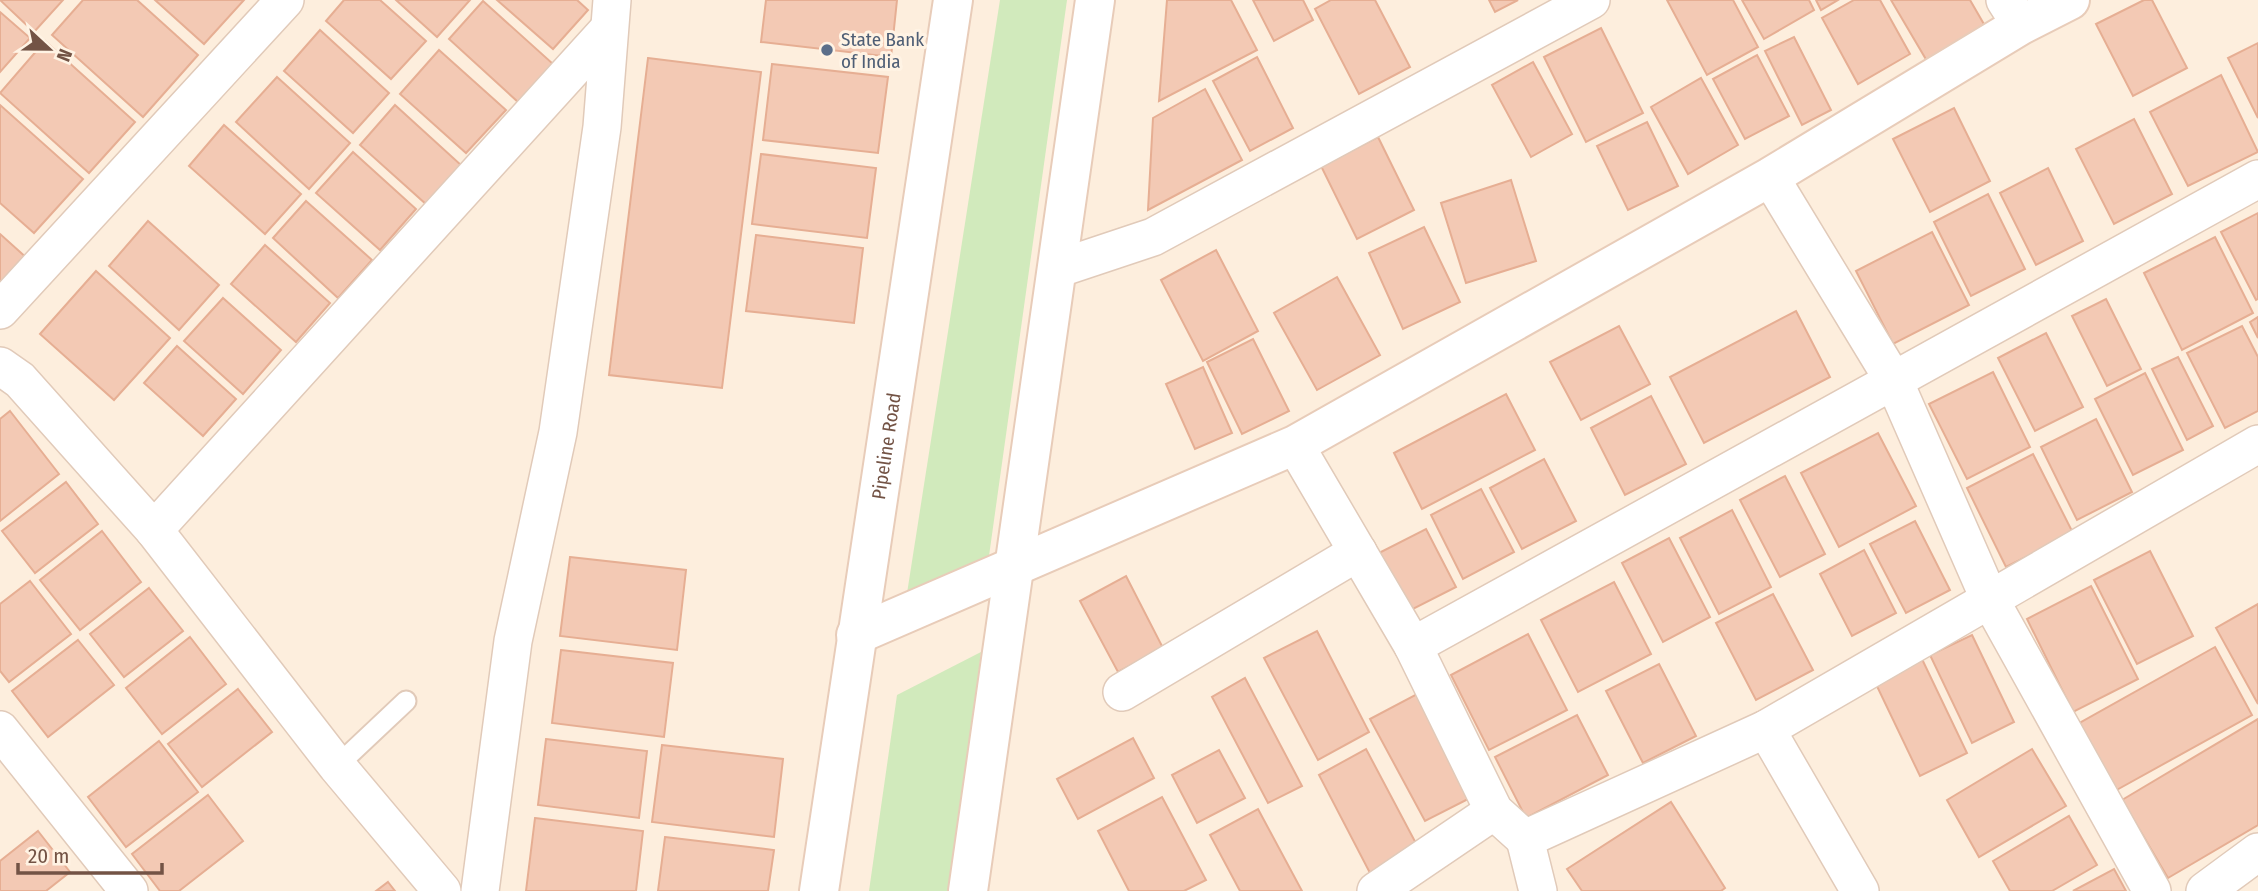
<svg xmlns="http://www.w3.org/2000/svg" width="2258" height="891" font-family="'Fira Sans Condensed',sans-serif">
	<style>
		.green { fill: #d1eabc }
		.building { fill: #f3c9b4; stroke: #e6ae93; stroke-width: 2 }
		.lines { fill: none; stroke-linecap: round; stroke-linejoin: round }
		.lane-casing { stroke: #e1cab9; stroke-width: 23 }
		.street-casing { stroke: #e1cab9; stroke-width: 40 }
		.secondary-casing { stroke: #e8ccb9; stroke-width: 42 }
		.lane { stroke: #fff; stroke-width: 19 }
		.street { stroke: #fff; stroke-width: 37 }
		.secondary { stroke: #fff; stroke-width: 38 }
		.service-dot { fill: #5c6f8a; stroke: #fff3e4; stroke-width: 2.5 }
		.labels { text-anchor: middle; stroke-width: 6; stroke-linejoin: round; paint-order: stroke }
		.service-label { font-size: 19px; fill: #4e5e75; stroke: #fff3e4; text-anchor: start }
		.street-label { font-size: 19px; fill: #735345; stroke: #fff3e4 }
	</style>
	<rect width="100%" height="100%" fill="#fdeedd"/>
	<g class="green">
		<path d="M1000 0H1067L988 563 905 606Z"/>
		<path d="M981 652 952 891H869L897 695Z"/>
	</g>
	<g class="building">
		<path d="M0 0H63L34 32Z"/>
		<path d="M83 0H137L198 55 143 117 52 35Z"/>
		<path d="M155 0H244L204 44Z"/>
		<path d="M344 0H380L426 41 391 79 326 21Z"/>
		<path d="M396 0H470L437 37Z"/>
		<path d="M497 0H577L588 10 553 49Z"/>
		<path d="M766 0H897L891 57 761 42Z"/>
		<path d="M1167 0H1231L1257 50 1159 101Z"/>
		<path d="M1253 0H1303L1313 20 1274 41Z"/>
		<path d="M1331 0H1375L1410 67 1359 94 1315 9Z"/>
		<path d="M1489 0H1518L1495 12Z"/>
		<path d="M1667 0H1733L1758 47 1707 75Z"/>
		<path d="M1742 0H1809L1814 10 1764 39Z"/>
		<path d="M1816 0H1838L1821 10Z"/>
		<path d="M1854 0H1880L1910 54 1858 84 1822 18Z"/>
		<path d="M1891 0H1970L1985 26 1927 61Z"/>
		<path d="M2144 0H2152L2187 68 2133 96 2096 24Z"/>
		<path d="M483 1 553 64 518 102 449 39Z"/>
		<path d="M0 12 30 38 0 72Z"/>
		<path d="M1601 28 1643 113 1586 142 1544 57Z"/>
		<path d="M320 30 389 93 353 133 284 71Z"/>
		<path d="M1794 37 1831 110 1802 125 1765 51Z"/>
		<path d="M45 41 135 122 89 173 0 93Z"/>
		<path d="M2258 43V118L2228 58Z"/>
		<path d="M439 50 506 110 466 153 400 94Z"/>
		<path d="M1757 55 1789 116 1745 139 1713 79Z"/>
		<path d="M1257 57 1293 128 1250 151 1213 81Z"/>
		<path d="M648 58 761 72 722 388 609 375Z"/>
		<path d="M1533 62 1572 134 1531 157 1492 85Z"/>
		<path d="M772 64 888 77 878 153 763 140Z"/>
		<path d="M2221 75 2258 152 2188 186 2150 112Z"/>
		<path d="M277 77 350 143 309 189 236 122Z"/>
		<path d="M1701 78 1738 145 1688 174 1651 107Z"/>
		<path d="M1205 89 1242 160 1148 210 1153 118Z"/>
		<path d="M0 105 83 179 34 233 0 203Z"/>
		<path d="M395 105 462 166 427 205 360 145Z"/>
		<path d="M1954 108 1990 181 1930 212 1893 139Z"/>
		<path d="M2134 119 2172 194 2114 224 2076 149Z"/>
		<path d="M1647 122 1678 186 1628 210 1597 146Z"/>
		<path d="M224 125 301 194 265 234 189 166Z"/>
		<path d="M1378 137 1414 210 1357 239 1321 166Z"/>
		<path d="M353 152 416 209 380 250 316 193Z"/>
		<path d="M761 154 876 168 867 238 752 224Z"/>
		<path d="M2048 168 2083 241 2036 265 2000 193Z"/>
		<path d="M1511 180 1536 261 1466 283 1441 203Z"/>
		<path d="M1988 194 2025 269 1971 296 1934 222Z"/>
		<path d="M306 201 372 260 338 298 273 238Z"/>
		<path d="M2258 213V299L2256 300 2221 232Z"/>
		<path d="M148 221 219 285 179 330 109 266Z"/>
		<path d="M1424 227 1460 302 1403 329 1369 253Z"/>
		<path d="M1932 232 1969 305 1893 344 1856 271Z"/>
		<path d="M0 234 29 260 0 291Z"/>
		<path d="M756 235 863 248 854 323 746 311Z"/>
		<path d="M2215 237 2253 313 2182 350 2144 273Z"/>
		<path d="M265 245 330 303 296 342 231 284Z"/>
		<path d="M1216 250 1258 331 1203 361 1161 280Z"/>
		<path d="M96 271 170 338 114 400 40 334Z"/>
		<path d="M1337 277 1380 355 1317 390 1274 313Z"/>
		<path d="M223 298 281 350 243 394 184 341Z"/>
		<path d="M2106 299 2141 369 2107 386 2072 316Z"/>
		<path d="M1796 311 1830 377 1704 443 1670 377Z"/>
		<path d="M2258 317V338L2250 322Z"/>
		<path d="M1619 326 1650 384 1581 420 1550 362Z"/>
		<path d="M2242 326 2258 357V411L2225 428 2187 353Z"/>
		<path d="M2046 333 2083 407 2035 431 1998 358Z"/>
		<path d="M1253 339 1289 411 1242 434 1207 362Z"/>
		<path d="M177 346 236 399 203 436 144 383Z"/>
		<path d="M2178 357 2213 426 2187 440 2152 369Z"/>
		<path d="M1203 367 1232 433 1195 449 1166 384Z"/>
		<path d="M1993 372 2030 447 1967 479 1929 404Z"/>
		<path d="M2145 373 2183 450 2133 475 2095 399Z"/>
		<path d="M1506 394 1535 450 1422 509 1394 453Z"/>
		<path d="M1651 396 1686 464 1625 495 1591 428Z"/>
		<path d="M10 411 59 474 0 521V419Z"/>
		<path d="M2096 419 2132 492 2077 520 2041 447Z"/>
		<path d="M1878 433 1916 506 1839 547 1801 473Z"/>
		<path d="M2033 454 2073 533 2006 567 1967 488Z"/>
		<path d="M1544 459 1576 521 1522 549 1490 488Z"/>
		<path d="M1785 476 1825 554 1780 577 1740 500Z"/>
		<path d="M66 482 98 524 35 573 2 531Z"/>
		<path d="M1481 489 1514 552 1463 579 1431 515Z"/>
		<path d="M1732 510 1771 587 1719 614 1680 538Z"/>
		<path d="M1915 521 1950 590 1906 613 1870 544Z"/>
		<path d="M1426 529 1456 587 1407 612 1377 554Z"/>
		<path d="M102 531 141 582 80 630 40 580Z"/>
		<path d="M1669 538 1710 617 1663 642 1622 563Z"/>
		<path d="M1864 550 1896 613 1852 636 1820 574Z"/>
		<path d="M2150 551 2193 636 2137 664 2094 580Z"/>
		<path d="M570 557 686 570 677 650 560 636Z"/>
		<path d="M1126 576 1163 648 1118 672 1080 601Z"/>
		<path d="M30 581 71 634 9 682 0 671V604Z"/>
		<path d="M1614 582 1651 654 1578 692 1541 620Z"/>
		<path d="M2091 586 2138 679 2073 712 2027 619Z"/>
		<path d="M149 588 183 631 124 677 90 634Z"/>
		<path d="M1773 594 1813 670 1756 700 1716 623Z"/>
		<path d="M2258 604V704L2216 628Z"/>
		<path d="M1317 631 1369 732 1318 760 1264 658Z"/>
		<path d="M1528 634 1567 710 1489 750 1451 675Z"/>
		<path d="M1972 635 2014 722 1972 743 1930 655Z"/>
		<path d="M190 637 226 684 162 734 126 688Z"/>
		<path d="M78 640 114 685 48 737 12 691Z"/>
		<path d="M2215 647 2252 715 2113 792 2076 725Z"/>
		<path d="M561 650 673 663 664 737 552 723Z"/>
		<path d="M1921 657 1967 753 1920 776 1874 680Z"/>
		<path d="M1659 664 1696 736 1643 763 1606 691Z"/>
		<path d="M1245 678 1302 786 1268 803 1212 697Z"/>
		<path d="M238 689 272 732 202 787 168 744Z"/>
		<path d="M1419 693 1474 796 1425 821 1370 719Z"/>
		<path d="M1577 715 1608 775 1526 818 1495 757Z"/>
		<path d="M2258 719V825L2168 878 2122 800Z"/>
		<path d="M1133 738 1154 778 1078 819 1057 779Z"/>
		<path d="M546 739 647 751 639 818 538 805Z"/>
		<path d="M159 741 198 792 126 847 88 797Z"/>
		<path d="M662 745 783 759 774 837 652 822Z"/>
		<path d="M1366 749 1419 849 1371 875 1319 775Z"/>
		<path d="M2032 749 2066 806 1979 857 1947 800Z"/>
		<path d="M1219 750 1245 798 1197 823 1172 775Z"/>
		<path d="M208 795 243 841 179 891H160L132 854Z"/>
		<path d="M1162 797 1206 880 1184 891H1129L1098 831Z"/>
		<path d="M1671 802 1725 888 1721 891H1582L1567 869Z"/>
		<path d="M1258 809 1302 891H1240L1210 835Z"/>
		<path d="M2069 816 2097 865 2052 891H2010L1993 861Z"/>
		<path d="M535 818 643 831 636 891H526Z"/>
		<path d="M38 831 70 872 46 891H0V861Z"/>
		<path d="M665 837 774 850 768 891H658Z"/>
		<path d="M2114 869 2126 891H2073Z"/>
		<path d="M388 882 395 891H376Z"/>
	</g>
	<g class="lines">
		<defs>
			<path id="lane" d="M337 766 406 701"/>
			<g id="street">
				<path d="M2005 0 2021 25"/>
				<path d="M1770 177 1894 381 1989 598 2152 891"/>
				<path d="M1057 269 1153 237 1591 0"/>
				<path d="M0 310 285 0"/>
				<path d="M0 366 20 380 154 530 337 766 442 891"/>
				<path d="M1295 445 1413 646 1494 811 1525 839"/>
				<path d="M154 530 609 29"/>
				<path d="M1413 646 2258 179"/>
				<path d="M1122 692 1358 552"/>
				<path d="M1766 729 1860 891"/>
				<path d="M0 730 129 891"/>
				<path d="M480 891 513 641 558 432 602 127 612 0"/>
				<path d="M1376 891 1494 811"/>
				<path d="M1538 891 1525 839 1766 729 2258 444"/>
				<path d="M2205 891 2258 852"/>
			</g>
			<g id="secondary">
				<path d="M856 635 1295 445 1770 177 2021 25 2070 0"/>
				<path id="s1" d="M819 891 953 0"/>
				<path d="M968 891 1095 0"/>
			</g>
		</defs>
		<use href="#lane" class="lane-casing"/>
		<use href="#street" class="street-casing"/>
		<use href="#secondary" class="secondary-casing"/>
		<use href="#lane" class="lane"/>
		<use href="#street" class="street"/>
		<use href="#secondary" class="secondary"/>
	</g>
	<circle class="service-dot" cx="827" cy="50" r="7"/>
	<g class="labels">
		<g class="service-label">
			<text x="841" y="46">State Bank<tspan x="841" dy="22">of India</tspan></text>
		</g>
		<g class="street-label">
			<text dy="7" stroke="none"><textPath href="#s1" startOffset="450">Pipeline Road</textPath></text>
		</g>
	</g>
	<g transform="translate(49 49) rotate(112)" stroke="#fff3e4" stroke-width="5" paint-order="stroke">
	<path d="M0-5L12 26L0 18L-12 26Z" fill="#735345"/>
	<text y="-10" font-size="19" font-weight="bold" text-anchor="middle" fill="#735345">N</text>
	</g>
	<path d="M18 863v10h144v-10" fill="none" stroke="#735345" stroke-width="3.5"/>
	<text x="28" y="863" font-size="21" fill="#735345" stroke="#fff3e4" stroke-width="5" paint-order="stroke">20 m</text>
</svg>
